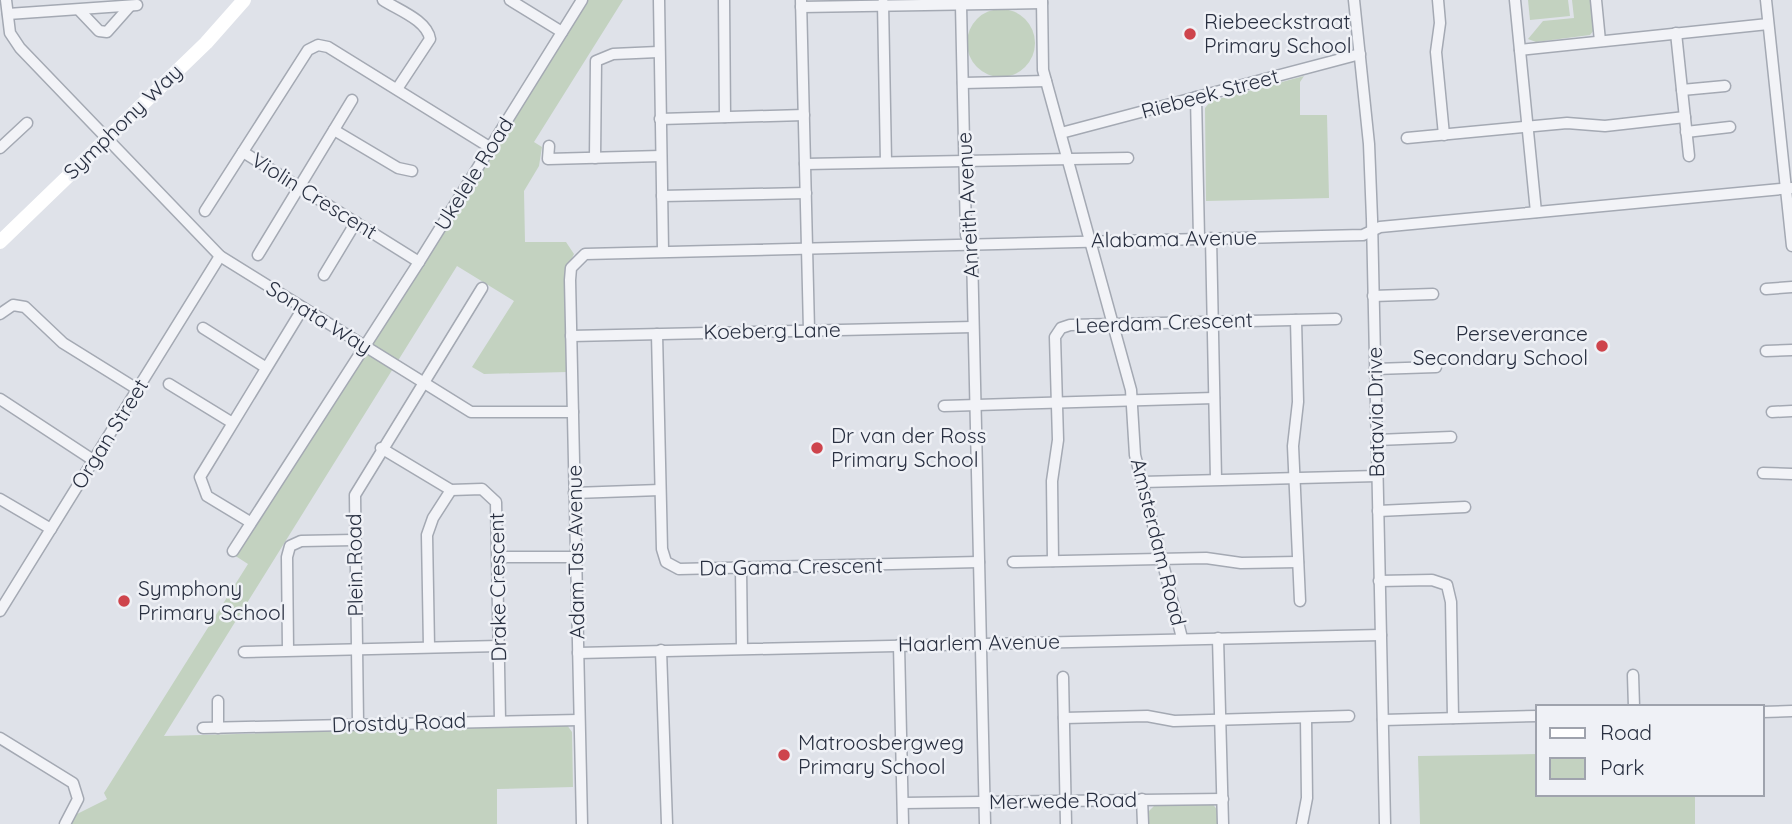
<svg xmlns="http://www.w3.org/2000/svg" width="1792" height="824" font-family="Quicksand,sans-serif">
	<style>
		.green { fill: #c3d2c0 }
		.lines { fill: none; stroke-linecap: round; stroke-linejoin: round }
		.street-casing { stroke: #a4a9b3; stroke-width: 13 }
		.street { stroke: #f2f3f7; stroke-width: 10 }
		.secondary { stroke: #fff; stroke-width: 14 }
		.poi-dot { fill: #ce444c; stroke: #eff1f6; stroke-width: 2.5 }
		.labels { text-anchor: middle; stroke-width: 5; stroke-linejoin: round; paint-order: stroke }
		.poi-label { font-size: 21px; fill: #282f40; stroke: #eff1f6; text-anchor: start }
		.street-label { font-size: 21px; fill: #282f40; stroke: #eff1f6 }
	</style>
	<rect width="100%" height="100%" fill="#dfe2e9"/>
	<g class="green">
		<path d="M588 0H623L534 142 542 147 539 166 524 191 525 242H566L574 254 564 275 567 372 484 374 472 367 514 301 457 266 164 736 567 725 572 732 573 787 497 789V824H71L77 814 107 799 104 793 248 564 234 555 360 357 375 341Z"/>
		<path d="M1528 0H1568L1570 16 1530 20Z"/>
		<path d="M1572 0H1592L1594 30 1590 35 1536 42 1528 39 1543 21 1574 18Z"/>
		<circle cx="1001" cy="43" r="34"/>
		<path d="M1304 76 1300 82V115H1327L1329 198 1206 201 1205 108 1211 101Z"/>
		<path d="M1538 754V794H1695V824H1420L1418 756Z"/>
		<path d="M1212 803 1218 811V824H1149V811L1156 804Z"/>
	</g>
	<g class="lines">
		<defs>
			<g id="street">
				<path d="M6 0 10 33 20 48 220 256 471 412H573"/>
				<path d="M383 0C398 10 427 20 430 39L397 89"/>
				<path d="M510 0 562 32"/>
				<path d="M659 0 663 250"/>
				<path d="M724 0 725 117"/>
				<path d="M801 0 809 330"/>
				<path d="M1042 0 1043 70 1131 390 1135 455 1182 638"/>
				<path d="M1354 0 1369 144 1372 219 1385 824"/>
				<path d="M1438 0 1440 23 1436 52 1444 135"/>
				<path d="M1515 0 1536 212"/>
				<path d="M1596 0 1600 41"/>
				<path d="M1766 0 1792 246"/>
				<path d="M883 3 886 162"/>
				<path d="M961 5 966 235 972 252 985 824"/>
				<path d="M801 7 1042 3"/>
				<path d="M80 11 99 31 107 32 130 6"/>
				<path d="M8 14 137 5"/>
				<path d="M1676 33 1689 156"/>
				<path d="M1520 50 1768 24"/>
				<path d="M963 83 1046 81"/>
				<path d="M1682 90 1725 86"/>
				<path d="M1196 97 1199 238"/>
				<path d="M660 119 804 115"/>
				<path d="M334 130 398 168 412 171"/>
				<path d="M1686 132 1730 127"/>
				<path d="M1061 133 1360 54"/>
				<path d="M1407 138 1567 123 1605 126 1685 117"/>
				<path d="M549 146 548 159 661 156"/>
				<path d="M0 148 27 123"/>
				<path d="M243 152 419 262"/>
				<path d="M595 158 596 61 613 54 658 52"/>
				<path d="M805 164 1128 158"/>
				<path d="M662 196 806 193"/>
				<path d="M205 211 308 50 318 45 328 47 491 148"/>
				<path d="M1211 238 1216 479"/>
				<path d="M258 255 352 100"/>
				<path d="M324 275 356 222"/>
				<path d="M1766 289 1792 287"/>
				<path d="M1373 296 1433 294"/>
				<path d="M0 314 13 305 25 307 63 343 137 389"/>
				<path d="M1296 320 1298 402 1293 446 1300 601"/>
				<path d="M203 328 265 367"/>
				<path d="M657 334 662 549 666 562 679 569 979 562"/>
				<path d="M571 336 973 327"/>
				<path d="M1766 351 1792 350"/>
				<path d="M1375 369 1436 367"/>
				<path d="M169 384 231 422"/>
				<path d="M0 399 93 460"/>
				<path d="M944 406 1214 398"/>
				<path d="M1772 412 1792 411"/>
				<path d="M1377 440 1451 437"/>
				<path d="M381 448 451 490 482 489 496 502 500 720"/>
				<path d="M1763 473 1792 474"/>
				<path d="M1142 482 1377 476"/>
				<path d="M574 493 660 490"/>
				<path d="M0 499 51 529"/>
				<path d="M1378 511 1465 507"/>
				<path d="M250 522 207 496 200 477 303 308"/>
				<path d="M233 551 419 262 582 0"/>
				<path d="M499 557H576"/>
				<path d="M1053 561 1052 481 1058 440 1055 337 1061 328 1070 325 1336 319"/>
				<path d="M1013 562 1206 558 1241 563 1298 562"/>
				<path d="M741 568 742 648"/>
				<path d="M1379 581 1432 580 1447 585 1451 602 1453 718"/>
				<path d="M0 611 220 256"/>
				<path d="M1218 638 1223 824"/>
				<path d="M899 645 903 824"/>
				<path d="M429 647 427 535 433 518 451 490"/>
				<path d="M288 650 287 557 290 546 301 541 354 540"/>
				<path d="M661 650 667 824"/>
				<path d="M244 652 499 646"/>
				<path d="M578 653 1381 635"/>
				<path d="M1633 675 1634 707"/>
				<path d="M1063 677 1066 824"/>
				<path d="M218 701V728"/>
				<path d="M1762 712 1792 711"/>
				<path d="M1064 718 1147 716 1174 721 1349 716"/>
				<path d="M1383 720 1538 716"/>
				<path d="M358 723 355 495 482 288"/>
				<path d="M203 728 579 720"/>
				<path d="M0 738 73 783 78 799 65 824"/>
				<path d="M1142 799 1143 824"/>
				<path d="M903 803 1223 799"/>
				<path d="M582 824 570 280 571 268 585 254 1363 235 1380 227 1792 188"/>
				<path d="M1302 824 1307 798 1306 718"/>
			</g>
		</defs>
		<use href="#street" class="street-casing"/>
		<use href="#street" class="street"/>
		<path class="secondary" d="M0 242 206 43 244 0"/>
	</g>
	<g class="poi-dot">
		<circle cx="1190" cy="34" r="7"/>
		<circle cx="1602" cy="346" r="7"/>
		<circle cx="817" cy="448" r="7"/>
		<circle cx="124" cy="601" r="7"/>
		<circle cx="784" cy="755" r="7"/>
	</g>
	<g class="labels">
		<g class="poi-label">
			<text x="1204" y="29">Riebeeckstraat<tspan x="1204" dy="24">Primary School</tspan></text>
			<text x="1588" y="341" text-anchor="end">Perseverance<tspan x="1588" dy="24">Secondary School</tspan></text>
			<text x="831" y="443">Dr van der Ross<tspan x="831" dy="24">Primary School</tspan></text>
			<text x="138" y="596">Symphony<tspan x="138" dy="24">Primary School</tspan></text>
			<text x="798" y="750">Matroosbergweg<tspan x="798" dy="24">Primary School</tspan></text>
		</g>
		<g class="street-label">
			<text transform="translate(1210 94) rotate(-15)" y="7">Riebeek Street</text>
			<text transform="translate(123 122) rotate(-44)" y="7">Symphony Way</text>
			<text transform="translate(474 174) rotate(-58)" y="7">Ukelele Road</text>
			<text transform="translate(314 196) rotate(32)" y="7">Violin Crescent</text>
			<text transform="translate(968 205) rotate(-93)" y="7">Anreith Avenue</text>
			<text transform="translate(1174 239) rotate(-1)" y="7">Alabama Avenue</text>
			<text transform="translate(319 318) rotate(32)" y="7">Sonata Way</text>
			<text transform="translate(1164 323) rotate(-2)" y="7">Leerdam Crescent</text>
			<text transform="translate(772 331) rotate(-1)" y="7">Koeberg Lane</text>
			<text transform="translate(1376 412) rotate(-91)" y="7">Batavia Drive</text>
			<text transform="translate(110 434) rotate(-58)" y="7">Organ Street</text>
			<text transform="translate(1158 542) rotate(76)" y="7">Amsterdam Road</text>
			<text transform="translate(576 552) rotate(-91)" y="7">Adam Tas Avenue</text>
			<text transform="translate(355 565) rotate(-91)" y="7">Plein Road</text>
			<text transform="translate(791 567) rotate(-1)" y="7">Da Gama Crescent</text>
			<text transform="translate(498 587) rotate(-91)" y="7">Drake Crescent</text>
			<text transform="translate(979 643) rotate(-1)" y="7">Haarlem Avenue</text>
			<text transform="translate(399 723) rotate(-2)" y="7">Drostdy Road</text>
			<text transform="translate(1063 801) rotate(-1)" y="7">Merwede Road</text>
		</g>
	</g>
	<rect x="1536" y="705" width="228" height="91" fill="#eff1f6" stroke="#9fa3ad" stroke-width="2"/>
	<rect x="1550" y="728" width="35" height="10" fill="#ffffff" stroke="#9fa3ad" stroke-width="2"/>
	<text x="1600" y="740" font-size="21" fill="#282f40">Road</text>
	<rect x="1550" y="758" width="35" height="21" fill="#c3d2c0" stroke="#9fa3ad" stroke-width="2"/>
	<text x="1600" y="775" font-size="21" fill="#282f40">Park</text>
</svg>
